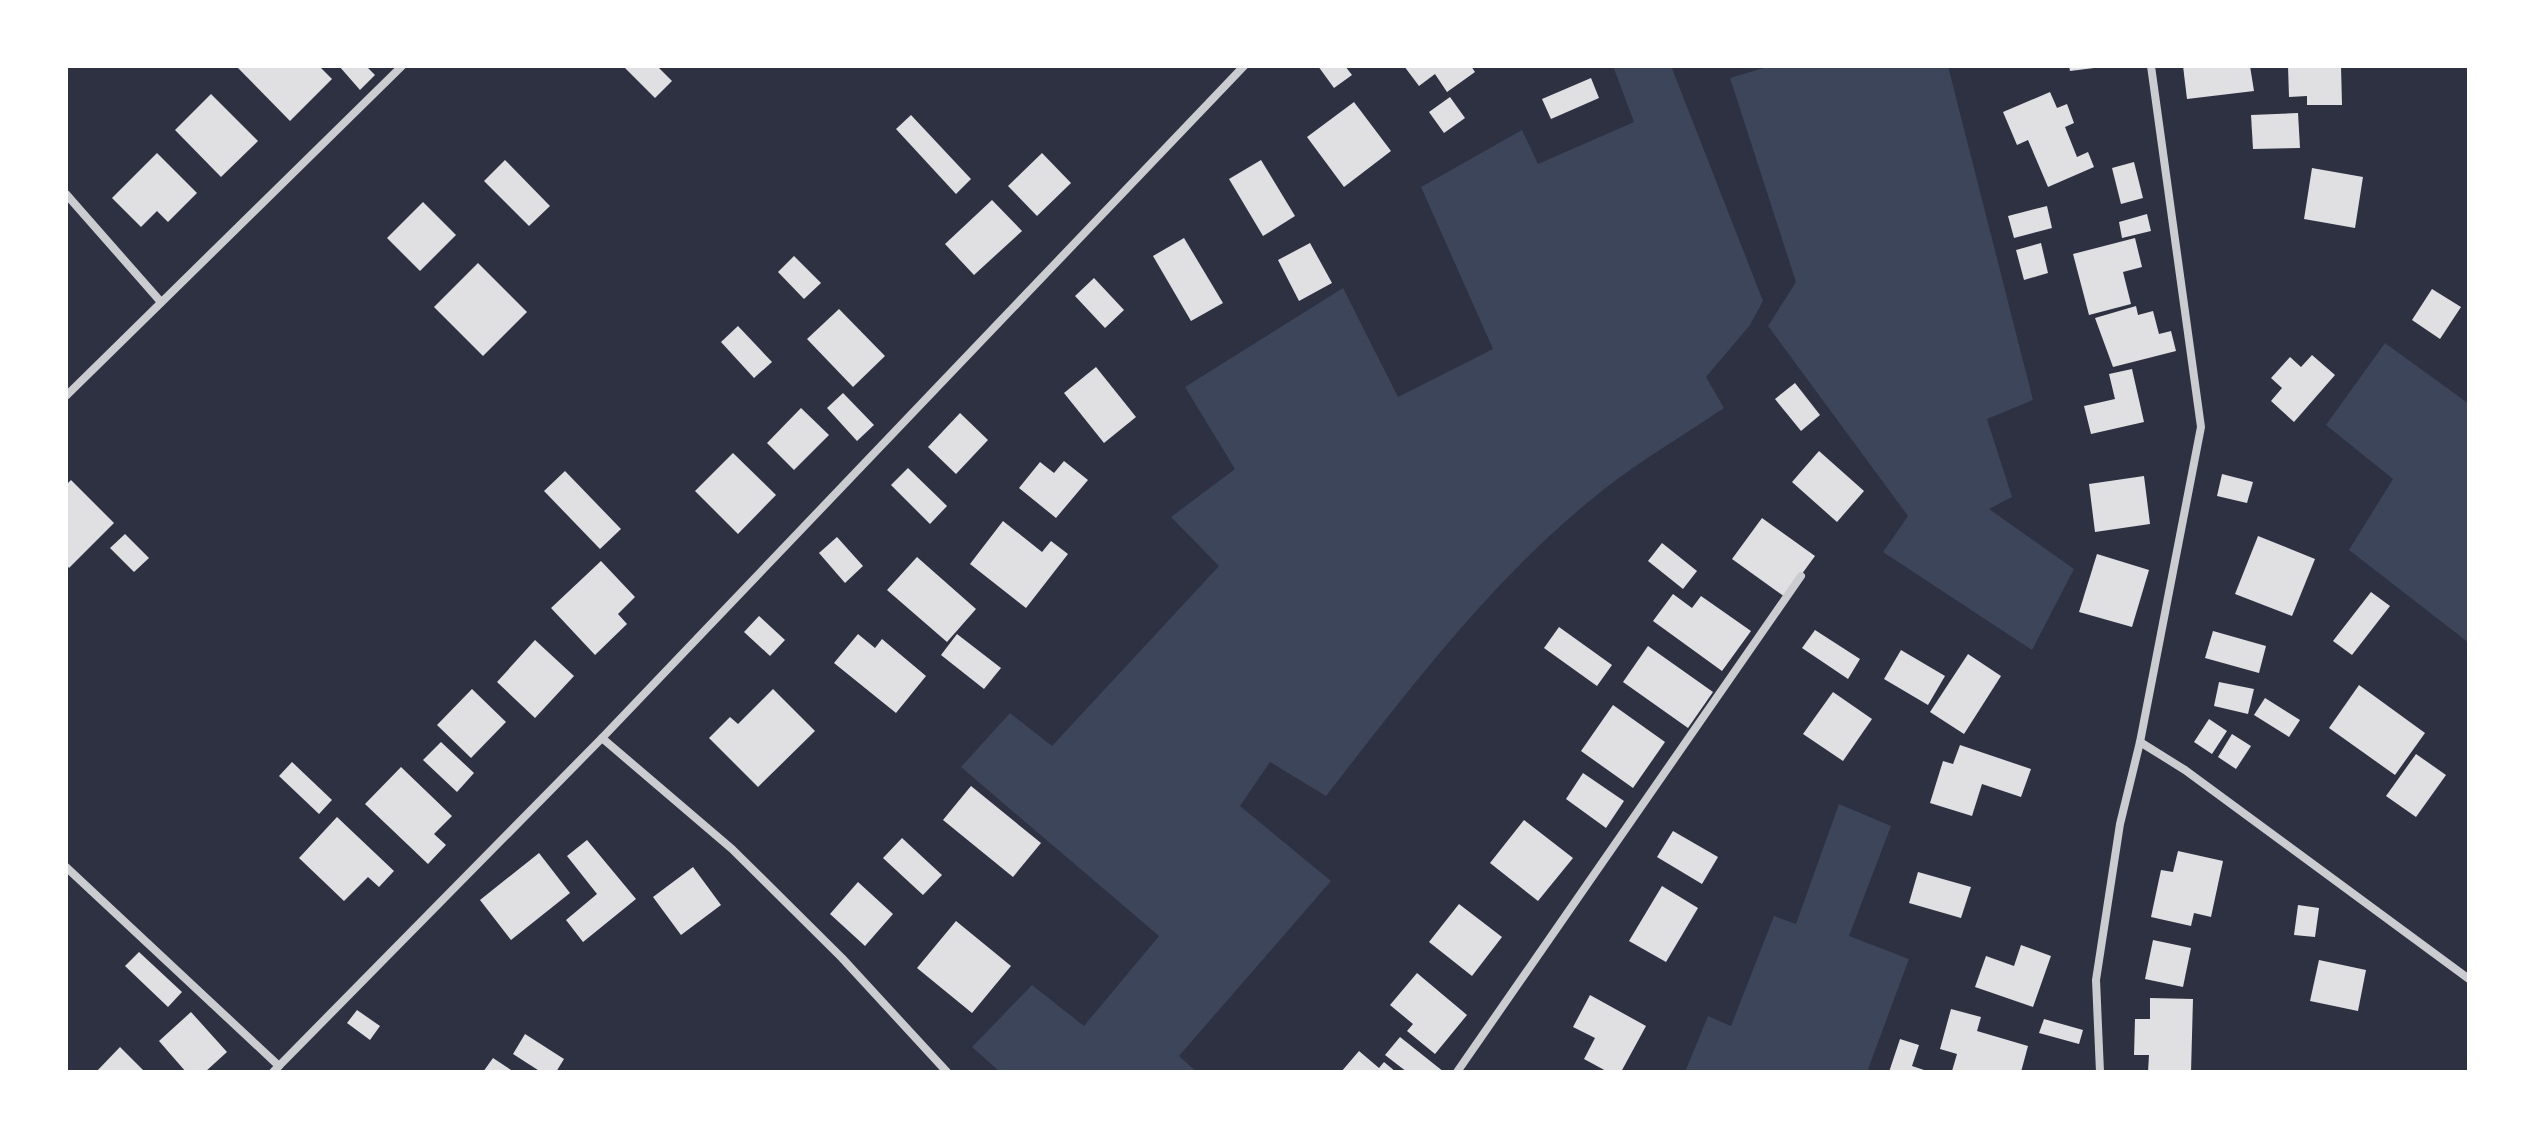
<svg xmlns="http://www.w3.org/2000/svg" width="2535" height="1138" font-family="'Source Sans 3',sans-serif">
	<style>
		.green { fill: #3c4559 }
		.building { fill: #e0e0e3 }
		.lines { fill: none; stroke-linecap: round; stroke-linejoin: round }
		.minor { stroke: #caccd0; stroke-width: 8 }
	</style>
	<rect width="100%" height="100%" fill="#2d3142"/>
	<g class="green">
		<path d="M1613 66H1671L1763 301 1750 325 1706 377 1724 408C1684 435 1641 460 1603 490 1494 576 1411 687 1326 796L1270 762 1240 806 1331 881 1179 1056 1197 1072H1000L972 1047 1032 985 1084 1026 1159 936 961 767 1010 713 1052 746 1219 566 1171 517 1235 469 1185 387 1343 288 1398 397 1493 349 1421 187 1522 130 1538 164 1634 122Z"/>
		<path d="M1770 66H1948L2033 400 1987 419 2012 497 1989 509 2074 569 2032 650 1883 552 1908 516 1768 326 1796 282 1730 78Z"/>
		<path d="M2385 343 2469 404V643L2349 550 2393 479 2326 425Z"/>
		<path d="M1839 804 1891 826 1849 936 1909 959 1867 1072H1685L1708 1016 1731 1026 1774 916 1796 924Z"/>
	</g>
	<g class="building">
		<path d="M240 66H319L332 79 290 121 238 68Z"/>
		<path d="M339 66H366L375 75 360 90Z"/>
		<path d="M623 66H657L672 81 655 98Z"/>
		<path d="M1318 66H1345L1352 75 1334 88Z"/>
		<path d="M1404 66H1471L1475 72 1447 92 1435 74 1419 86Z"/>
		<path d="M2069 66H2094V68L2070 71Z"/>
		<path d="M2183 66H2250L2254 91 2187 99Z"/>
		<path d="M2288 66H2341L2342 105H2307V96L2289 97Z"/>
		<path d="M1591 78 1599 98 1551 119 1542 99Z"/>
		<path d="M2050 92 2057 108 2067 104 2074 123 2065 127 2077 157 2088 152 2094 167 2048 187 2028 140 2017 145 2003 112Z"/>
		<path d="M211 94 258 141 221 177 175 130Z"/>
		<path d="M1450 97 1465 118 1444 133 1429 112Z"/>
		<path d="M1354 102 1391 151 1344 187 1307 137Z"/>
		<path d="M2298 113 2300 148 2253 149 2251 115Z"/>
		<path d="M911 115 971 179 956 194 896 129Z"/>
		<path d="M157 153 197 193 168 222 157 211 141 227 112 198Z"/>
		<path d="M1042 153 1071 183 1037 216 1008 186Z"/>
		<path d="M505 160 550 206 529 226 484 181Z"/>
		<path d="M1261 160 1295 216 1263 236 1229 179Z"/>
		<path d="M2134 162 2143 198 2121 204 2112 168Z"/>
		<path d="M2312 168 2363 177 2355 228 2304 219Z"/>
		<path d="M992 200 1022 231 974 275 945 244Z"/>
		<path d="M423 202 456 235 420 271 387 238Z"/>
		<path d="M2047 206 2052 228 2014 238 2008 216Z"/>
		<path d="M2147 214 2151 231 2122 238 2119 222Z"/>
		<path d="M1184 238 1223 303 1191 321 1153 256Z"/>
		<path d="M2135 238 2142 267 2123 272 2131 304 2089 315 2073 254Z"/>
		<path d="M1310 243 1332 283 1299 301 1278 260Z"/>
		<path d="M2041 243 2048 273 2024 280 2016 250Z"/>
		<path d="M794 256 821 283 804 299 778 272Z"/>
		<path d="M478 263 527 312 483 356 434 307Z"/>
		<path d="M1094 278 1124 310 1105 328 1075 296Z"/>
		<path d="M2432 289 2461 307 2440 339 2412 320Z"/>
		<path d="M2136 306 2138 315 2153 311 2159 334 2171 331 2176 351 2113 367 2095 318Z"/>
		<path d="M839 309 885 356 853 387 807 339Z"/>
		<path d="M738 326 772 362 754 378 721 342Z"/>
		<path d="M2312 355 2335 375 2294 422 2271 401 2282 388 2271 378 2290 357 2301 367Z"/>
		<path d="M1096 367 1136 417 1104 443 1064 393Z"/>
		<path d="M2132 369 2144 422 2091 434 2084 406 2115 399 2109 374Z"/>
		<path d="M1795 383 1820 415 1801 431 1775 399Z"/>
		<path d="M843 393 874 425 857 441 827 408Z"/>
		<path d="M801 408 829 435 794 470 767 443Z"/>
		<path d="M960 413 988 440 956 474 928 447Z"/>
		<path d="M1819 451 1864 491 1837 522 1792 482Z"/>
		<path d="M733 453 776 495 738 534 695 491Z"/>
		<path d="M1064 461 1088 480 1056 518 1019 488 1040 462 1054 473Z"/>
		<path d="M908 468 947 506 930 524 891 485Z"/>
		<path d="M565 471 621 529 600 549 544 491Z"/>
		<path d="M2222 474 2253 482 2247 503 2217 496Z"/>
		<path d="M2144 476 2150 524 2095 532 2089 484Z"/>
		<path d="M71 480 114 523 69 568 66 564V485Z"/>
		<path d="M1762 518 1815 556 1785 597 1732 559Z"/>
		<path d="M1003 521 1042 552 1051 541 1068 554 1026 608 970 564Z"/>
		<path d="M125 534 149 558 134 572 110 548Z"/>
		<path d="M2258 536 2315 559 2292 616 2235 594Z"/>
		<path d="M837 537 863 566 845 583 819 553Z"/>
		<path d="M1662 543 1697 571 1683 589 1648 561Z"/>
		<path d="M2097 554 2149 570 2132 627 2079 612Z"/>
		<path d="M917 557 976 609 947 642 887 590Z"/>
		<path d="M601 561 635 597 618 614 627 624 595 655 551 608Z"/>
		<path d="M2371 592 2390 606 2352 655 2333 641Z"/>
		<path d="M1673 594 1692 608 1701 596 1751 631 1722 671 1653 621Z"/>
		<path d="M759 616 785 640 770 656 744 632Z"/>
		<path d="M1559 627 1612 665 1597 686 1544 648Z"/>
		<path d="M1815 630 1860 659 1848 679 1802 648Z"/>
		<path d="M2213 631 2266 646 2259 673 2205 658Z"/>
		<path d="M858 634 875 648 882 639 926 676 896 713 834 663Z"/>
		<path d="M957 634 1001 668 984 689 941 655Z"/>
		<path d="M535 640 574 676 535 718 497 682Z"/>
		<path d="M1648 646 1713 692 1688 728 1623 682Z"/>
		<path d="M1901 650 1945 676 1928 705 1884 679Z"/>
		<path d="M1968 654 2001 676 1964 734 1930 712Z"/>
		<path d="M2219 682 2254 689 2248 714 2214 706Z"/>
		<path d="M2359 685 2425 733 2395 775 2329 728Z"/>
		<path d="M472 689 506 722 471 758 437 725Z"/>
		<path d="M773 689 815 731 758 787 709 738 730 717 738 724Z"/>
		<path d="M1833 692 1872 719 1843 761 1803 734Z"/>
		<path d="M2265 698 2300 720 2289 737 2254 715Z"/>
		<path d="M1613 705 1665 742 1633 788 1581 751Z"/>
		<path d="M2209 719 2227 731 2212 754 2194 742Z"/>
		<path d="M2232 734 2251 746 2236 769 2218 757Z"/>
		<path d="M441 742 474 773 457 792 423 760Z"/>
		<path d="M1960 745 2031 769 2021 797 1982 784 1972 816 1930 803 1943 761 1953 764Z"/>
		<path d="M2416 754 2446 775 2416 817 2386 796Z"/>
		<path d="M292 762 332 800 319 814 279 776Z"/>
		<path d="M401 767 452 816 434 834 446 845 428 864 365 804Z"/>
		<path d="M1583 773 1624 801 1606 828 1566 799Z"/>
		<path d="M971 786 1041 843 1013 877 943 820Z"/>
		<path d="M337 817 394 871 379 887 368 877 344 901 299 858Z"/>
		<path d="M1524 820 1573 858 1538 901 1490 863Z"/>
		<path d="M1673 831 1718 857 1702 884 1657 857Z"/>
		<path d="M902 838 942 875 923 895 883 858Z"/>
		<path d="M587 840 636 899 583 942 566 920 597 894 567 856Z"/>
		<path d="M2178 851 2223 861 2211 917 2194 913 2191 926 2151 917 2161 870 2173 872Z"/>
		<path d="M539 853 570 893 511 940 480 900Z"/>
		<path d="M693 867 721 905 681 935 653 897Z"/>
		<path d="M1918 872 1971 887 1961 918 1909 903Z"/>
		<path d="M858 882 893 914 865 946 830 914Z"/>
		<path d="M1662 886 1698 908 1666 962 1629 941Z"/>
		<path d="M1459 904 1502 937 1472 976 1429 942Z"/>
		<path d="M2298 905 2319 908 2315 937 2294 935Z"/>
		<path d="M956 921 1011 966 972 1013 917 968Z"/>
		<path d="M2153 940 2191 948 2183 987 2145 979Z"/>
		<path d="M2021 945 2051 956 2033 1007 1975 987 1986 956 2014 966Z"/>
		<path d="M139 952 182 992 168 1007 125 966Z"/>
		<path d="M2319 960 2366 970 2358 1011 2310 1001Z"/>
		<path d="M1417 973 1467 1015 1435 1054 1407 1031 1413 1024 1390 1005Z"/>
		<path d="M1590 995 1646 1026 1621 1072H1608L1584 1059 1595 1038 1573 1027Z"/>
		<path d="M2150 998 2193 999 2191 1072H2148L2149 1055H2134L2135 1019H2150Z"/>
		<path d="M1951 1009 1981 1017 1977 1031 2028 1046 2021 1072 1952 1071 1957 1054 1940 1049Z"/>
		<path d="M357 1010 380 1026 370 1040 347 1023Z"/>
		<path d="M191 1012 227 1052 205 1072H186L159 1041Z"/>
		<path d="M2044 1019 2083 1030 2079 1044 2039 1033Z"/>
		<path d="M525 1034 564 1059 556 1072H541L513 1054Z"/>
		<path d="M1400 1037 1444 1072H1407L1385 1055Z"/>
		<path d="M1900 1039 1919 1045 1912 1066 1930 1072H1889Z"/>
		<path d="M120 1047 145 1072H96Z"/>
		<path d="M1359 1051 1379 1068 1384 1062 1396 1072H1341Z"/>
		<path d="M493 1058 514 1072H483Z"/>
	</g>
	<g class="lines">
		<g class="minor">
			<path d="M66 194 161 302"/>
			<path d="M66 396 402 66"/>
			<path d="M602 738 732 849 842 958 947 1072"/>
			<path d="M2140 742 2185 770 2469 979"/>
			<path d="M66 867 279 1066"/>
			<path d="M273 1072 602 738 1244 66"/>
			<path d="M1457 1072 1801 576"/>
			<path d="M2100 1072 2096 980 2120 824 2140 742 2201 427 2151 66"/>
		</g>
	</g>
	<rect width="2535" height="1138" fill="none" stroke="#ffffff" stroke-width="136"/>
</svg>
